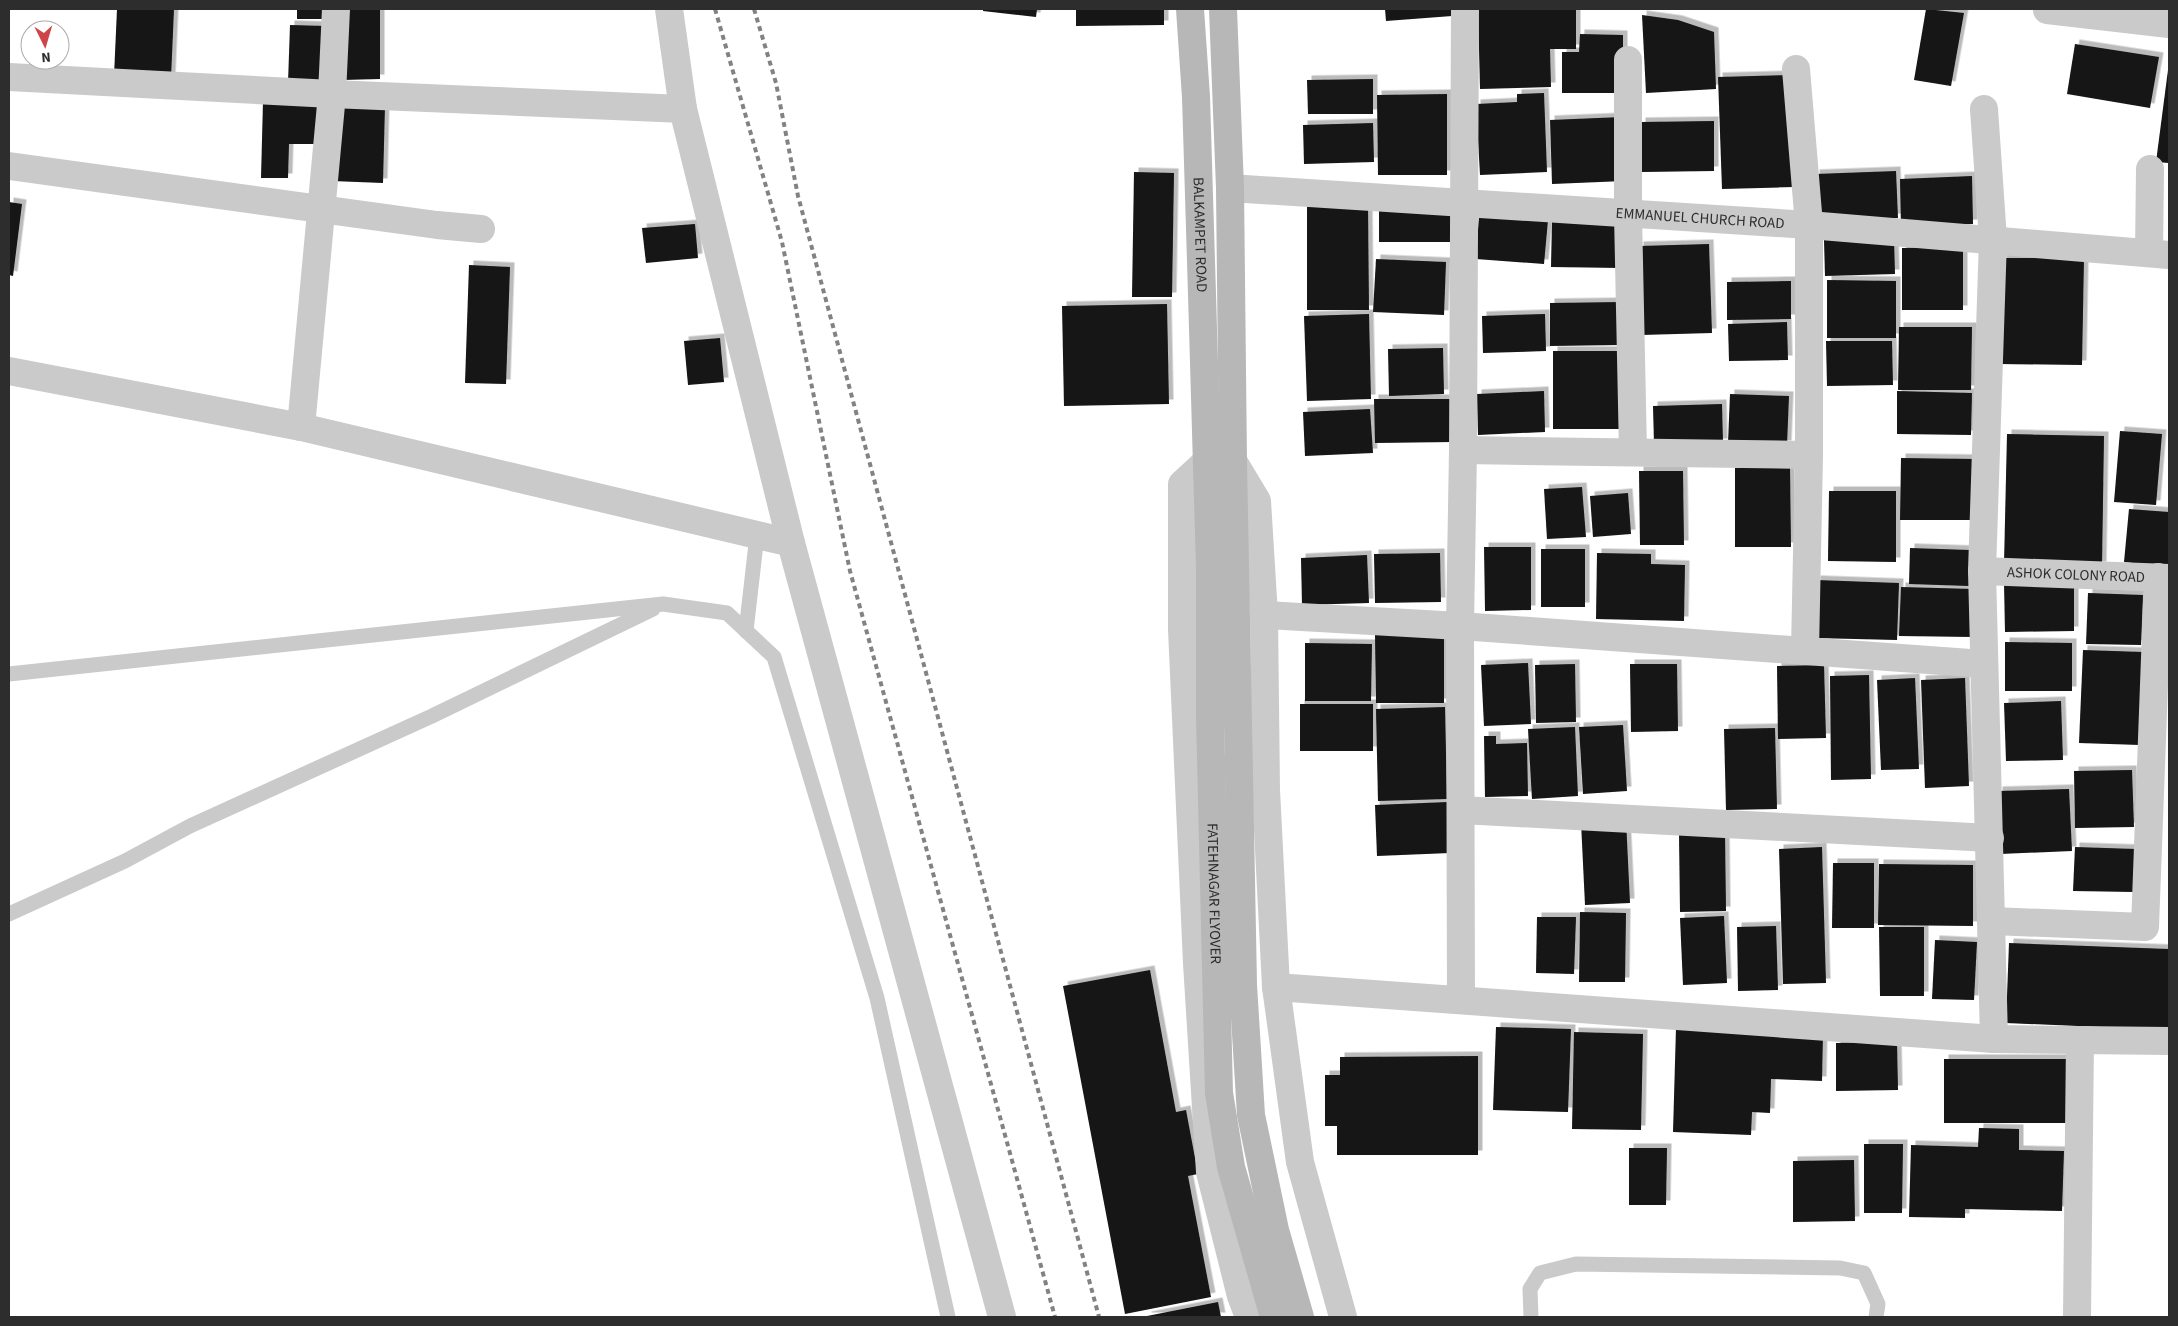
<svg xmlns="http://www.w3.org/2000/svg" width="2178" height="1326" font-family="'Source Sans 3',sans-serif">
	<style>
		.building { fill: #141414; filter: url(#shadow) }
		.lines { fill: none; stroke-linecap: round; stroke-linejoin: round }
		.service { stroke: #cacaca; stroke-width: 15 }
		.minor { stroke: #cacaca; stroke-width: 28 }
		.tertiary { stroke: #cacaca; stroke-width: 28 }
		.secondary { stroke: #b7b7b7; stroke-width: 28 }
		.rail { stroke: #828282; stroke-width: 4; stroke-dasharray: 5 4; stroke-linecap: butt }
		.labels { text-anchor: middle; stroke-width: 5; stroke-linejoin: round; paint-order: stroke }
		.street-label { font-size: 15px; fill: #2d2d2d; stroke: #fff }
	</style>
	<defs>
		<filter id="shadow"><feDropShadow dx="4.5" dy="-4.5" stdDeviation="0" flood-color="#0004"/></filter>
	</defs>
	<rect width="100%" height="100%" fill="#fff"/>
	<g class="building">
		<path d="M117 9H174L171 78 114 76Z"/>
		<rect x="297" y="9" width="34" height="10"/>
		<path d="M342 9H380V79L342 80Z"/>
		<path d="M983 9H1037L1036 17 983 11Z"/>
		<path d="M1076 9H1164V25L1076 26Z"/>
		<path d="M1385 9H1451L1452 16 1386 21Z"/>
		<path d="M1478 9H1576V49H1550L1551 87 1480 89Z"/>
		<path d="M1926 9 1964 13 1951 86 1914 80Z"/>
		<path d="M1642 15 1678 20 1714 32 1716 89 1646 93Z"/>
		<path d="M290 25 327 26 325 84 288 83Z"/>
		<path d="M1580 34 1623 35V93H1562V52H1579Z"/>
		<path d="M2075 44 2159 57 2150 108 2067 94Z"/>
		<path d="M2168 70H2169V163L2156 162Z"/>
		<path d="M1791 75 1794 187 1722 189 1718 77Z"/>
		<path d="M1373 79V114H1308L1307 80Z"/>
		<path d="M1544 93 1547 172 1480 175 1476 104 1517 102V94Z"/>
		<path d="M1447 94V175H1378L1377 95Z"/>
		<path d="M263 101 322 102V144H289L288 178H261Z"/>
		<path d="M333 105H385L383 183 332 181Z"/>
		<path d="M1622 117 1624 181 1552 184 1550 120Z"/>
		<path d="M1714 121V171L1642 172 1641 122Z"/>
		<path d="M1373 123 1374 162 1304 164 1303 125Z"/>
		<path d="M1896 171 1898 218 1817 221 1815 174Z"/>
		<path d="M1134 172 1174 173 1172 297H1132Z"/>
		<path d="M1972 176 1973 224 1901 227 1900 179Z"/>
		<path d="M9 202 22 204 13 276 9 275Z"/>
		<path d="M1451 205V242H1379V206Z"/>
		<path d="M1368 206 1369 310H1307V207Z"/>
		<path d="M1479 216 1548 220 1544 264 1476 259Z"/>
		<path d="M1552 221 1622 222V268L1551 267Z"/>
		<path d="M695 224 698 258 646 263 642 228Z"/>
		<path d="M1894 238 1895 274 1825 276 1824 240Z"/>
		<path d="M1709 244 1712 333 1641 335 1639 246Z"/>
		<path d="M1963 247V310H1902V248Z"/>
		<path d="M2002 258H2084L2082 365 2000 364Z"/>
		<path d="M1376 259 1446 262 1444 315 1373 312Z"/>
		<path d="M469 265 510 267 506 384 465 383Z"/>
		<path d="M1827 280 1896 281V338H1827Z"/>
		<path d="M1791 281V319L1727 320V282Z"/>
		<path d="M1621 302 1622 345 1550 346V303Z"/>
		<path d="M1167 304 1169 404 1064 406 1062 306Z"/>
		<path d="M1369 314 1371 399 1307 401 1304 316Z"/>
		<path d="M1545 314 1546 351 1483 353 1482 316Z"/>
		<path d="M1787 322 1788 360 1729 361 1728 324Z"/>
		<path d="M1899 327H1972L1971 390H1898Z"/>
		<path d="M720 338 724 382 688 385 684 341Z"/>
		<path d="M1826 341H1892L1893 385 1827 386Z"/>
		<path d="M1443 348 1444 394 1389 396 1388 349Z"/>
		<rect x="1553" y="351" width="70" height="78"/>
		<path d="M1544 391 1545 432 1478 435 1477 394Z"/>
		<path d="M1897 391 1972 393 1971 435 1897 434Z"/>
		<path d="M1730 394 1789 396 1787 445 1728 443Z"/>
		<path d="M1374 399H1453V442L1375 443Z"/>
		<path d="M1722 404 1723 443 1654 444 1653 406Z"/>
		<path d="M1370 409 1373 453 1305 456 1303 412Z"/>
		<path d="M2120 431 2162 434 2156 505 2114 502Z"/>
		<path d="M2007 434 2104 436 2102 566 2004 564Z"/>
		<path d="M1901 458 1975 459 1974 520H1900Z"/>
		<path d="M1790 467 1791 547H1735V468Z"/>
		<path d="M1639 471H1683L1684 545H1640Z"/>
		<path d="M1582 487 1586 537 1547 539 1544 489Z"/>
		<path d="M1829 491H1896V562L1828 561Z"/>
		<path d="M1628 493 1631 534 1593 537 1590 496Z"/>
		<path d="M2129 509 2169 512V567L2124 562Z"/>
		<path d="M1484 547H1531V610L1485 611Z"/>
		<path d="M1910 548 1970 550 1969 586 1909 584Z"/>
		<rect x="1541" y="549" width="44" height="58"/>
		<path d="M1440 553 1441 602 1375 603 1374 554Z"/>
		<path d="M1597 553 1651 554V564L1685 565 1684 621 1596 619Z"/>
		<path d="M1367 555 1369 603 1302 605 1301 558Z"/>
		<path d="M1816 580 1899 583 1897 640 1814 638Z"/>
		<path d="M2074 582V631L2005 632 2004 583Z"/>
		<path d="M1901 587 1974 589 1973 637 1899 636Z"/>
		<path d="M2088 593 2143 595 2141 645 2086 644Z"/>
		<path d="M1375 635H1444V703H1376Z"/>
		<path d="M2005 642 2072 643V691H2005Z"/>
		<path d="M1305 643 1372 644 1371 701H1305Z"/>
		<path d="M2083 650 2143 652 2140 745 2079 743Z"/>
		<path d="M1528 663 1531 724 1484 726 1481 665Z"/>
		<path d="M1575 664 1576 722 1536 723 1535 665Z"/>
		<path d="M1630 664H1677L1678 731 1631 732Z"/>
		<path d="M1824 665 1826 738 1778 739 1777 666Z"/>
		<path d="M1869 675 1871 779 1831 780 1830 676Z"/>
		<path d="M1915 678 1919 769 1881 770 1877 680Z"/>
		<path d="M1965 678 1969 786 1925 788 1921 680Z"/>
		<path d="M2061 701 2063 760 2006 761 2004 703Z"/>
		<rect x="1300" y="704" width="73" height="47"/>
		<path d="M1445 707 1447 799 1378 801 1376 709Z"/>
		<path d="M1623 725 1627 791 1583 794 1579 727Z"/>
		<path d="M1575 727 1578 796 1532 799 1528 729Z"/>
		<path d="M1775 728 1777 809 1726 810 1724 729Z"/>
		<path d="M1484 736H1496V744L1527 743 1528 796 1485 797Z"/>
		<path d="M2132 770 2134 827 2075 828 2074 771Z"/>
		<path d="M2069 789 2072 851 2000 854 1998 791Z"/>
		<path d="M1448 802 1450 853 1377 856 1375 805Z"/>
		<path d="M1626 820 1630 903 1585 905 1581 822Z"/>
		<path d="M1725 833 1726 911 1680 912 1679 834Z"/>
		<path d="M1822 847 1826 983 1783 984 1779 849Z"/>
		<path d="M2075 847 2136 849 2134 892 2073 891Z"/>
		<path d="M1833 863H1874V928H1832Z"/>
		<path d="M1879 864 1973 865V926L1878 925Z"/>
		<path d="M1580 912 1626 913 1625 982H1579Z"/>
		<path d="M1724 916 1727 983 1683 985 1680 918Z"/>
		<path d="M1537 917H1576L1574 974 1536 973Z"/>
		<path d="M1776 926 1778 990 1738 991 1737 927Z"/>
		<path d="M1879 927H1924V996H1880Z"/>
		<path d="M1935 940 1977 942 1974 1000 1932 999Z"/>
		<path d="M2009 943 2169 949V1030L2006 1023Z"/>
		<path d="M1150 970 1176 1112 1186 1110 1198 1174 1188 1176 1211 1297 1125 1314 1063 986Z"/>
		<path d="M1496 1027 1571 1029 1568 1112 1493 1110Z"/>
		<path d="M1676 1028 1823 1033 1822 1081 1771 1079 1770 1113 1752 1112 1751 1135 1673 1132Z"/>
		<path d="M1574 1032 1643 1034 1641 1130 1572 1129Z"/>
		<path d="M1897 1042 1898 1090 1836 1091V1043Z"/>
		<path d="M1478 1056V1155H1337V1126H1325V1075H1340V1057Z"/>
		<rect x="1944" y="1059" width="127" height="64"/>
		<path d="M1979 1128 2019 1129V1150L2064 1151 2062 1211 1965 1209V1218L1909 1217 1911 1145 1978 1147Z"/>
		<path d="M1864 1144H1903L1902 1213H1864Z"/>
		<path d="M1629 1148H1667L1666 1205H1629Z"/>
		<path d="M1854 1160 1855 1221 1793 1222V1161Z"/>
		<path d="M1218 1302 1221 1317H1147V1316Z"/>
	</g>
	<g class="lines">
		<g class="service">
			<path d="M746 631 757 535"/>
			<path d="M9 674 663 604 727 613 774 657 877 998 948 1317"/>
			<path d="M9 914 125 861 190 826 432 716 653 609"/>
			<path d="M1531 1317 1530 1289 1540 1273 1576 1264 1840 1268 1864 1273 1878 1304 1876 1317"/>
		</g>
		<g class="minor">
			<path d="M669 9 683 109 791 543"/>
			<path d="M2047 9V10L2169 24"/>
			<path d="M1628 60V214L1633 452"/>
			<path d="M1796 69 1809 225V455L1805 651"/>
			<path d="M9 77 332 94 683 109"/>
			<path d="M1984 109 1993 239 1982 571 1994 1039"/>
			<path d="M9 166 437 225 481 229"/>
			<path id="s1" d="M1230 188 1809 225 2169 255"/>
			<path d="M2149 253 2150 169"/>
			<path d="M9 371 301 427 791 543 1002 1317"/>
			<path d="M301 427 332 94 336 9"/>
			<path d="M1463 450 1809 455"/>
			<path id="s2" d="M1982 571 2169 578"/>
			<path d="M1264 615 1460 626 1984 664"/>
			<path d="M1461 810 1990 838"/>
			<path d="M1992 921 2145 927 2158 577"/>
			<path d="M1276 987 1994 1039 2169 1041"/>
			<path d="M1461 1000 1460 626 1463 450 1465 9"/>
			<path d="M2077 1317 2080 1040"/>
		</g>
		<g class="tertiary">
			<path d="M1233 461 1257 501 1264 615 1266 790 1276 987 1300 1162 1343 1317"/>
			<path d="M1206 462 1182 484V629L1197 963 1210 1172 1241 1296 1249 1317"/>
		</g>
		<g class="secondary">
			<path id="s3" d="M1190 9 1196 97 1202 294 1210 568V717L1219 1093 1231 1167 1274 1317"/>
			<path d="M1223 9 1230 188 1233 461 1243 985 1251 1115 1275 1230 1300 1317"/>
		</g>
		<g class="rail">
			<path d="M715 9 782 242 850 571 1055 1317"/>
			<path d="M754 9 776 83 798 196 1099 1317"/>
		</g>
	</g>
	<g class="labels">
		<g class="street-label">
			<text dy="5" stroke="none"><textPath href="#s1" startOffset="471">EMMANUEL CHURCH ROAD</textPath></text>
			<text dy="5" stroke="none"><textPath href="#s3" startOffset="226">BALKAMPET ROAD</textPath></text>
			<text dy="5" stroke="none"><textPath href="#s2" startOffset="94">ASHOK COLONY ROAD</textPath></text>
			<text dy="5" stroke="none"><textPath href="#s3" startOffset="885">FATEHNAGAR FLYOVER</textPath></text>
		</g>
	</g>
	<rect width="2178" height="1326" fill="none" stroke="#2d2d2d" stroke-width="20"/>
	<g transform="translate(45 45) rotate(175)"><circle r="24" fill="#ffffff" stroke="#ababab"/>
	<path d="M0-4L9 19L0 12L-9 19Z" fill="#ce4549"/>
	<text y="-8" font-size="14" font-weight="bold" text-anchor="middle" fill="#2d2d2d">N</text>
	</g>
</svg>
